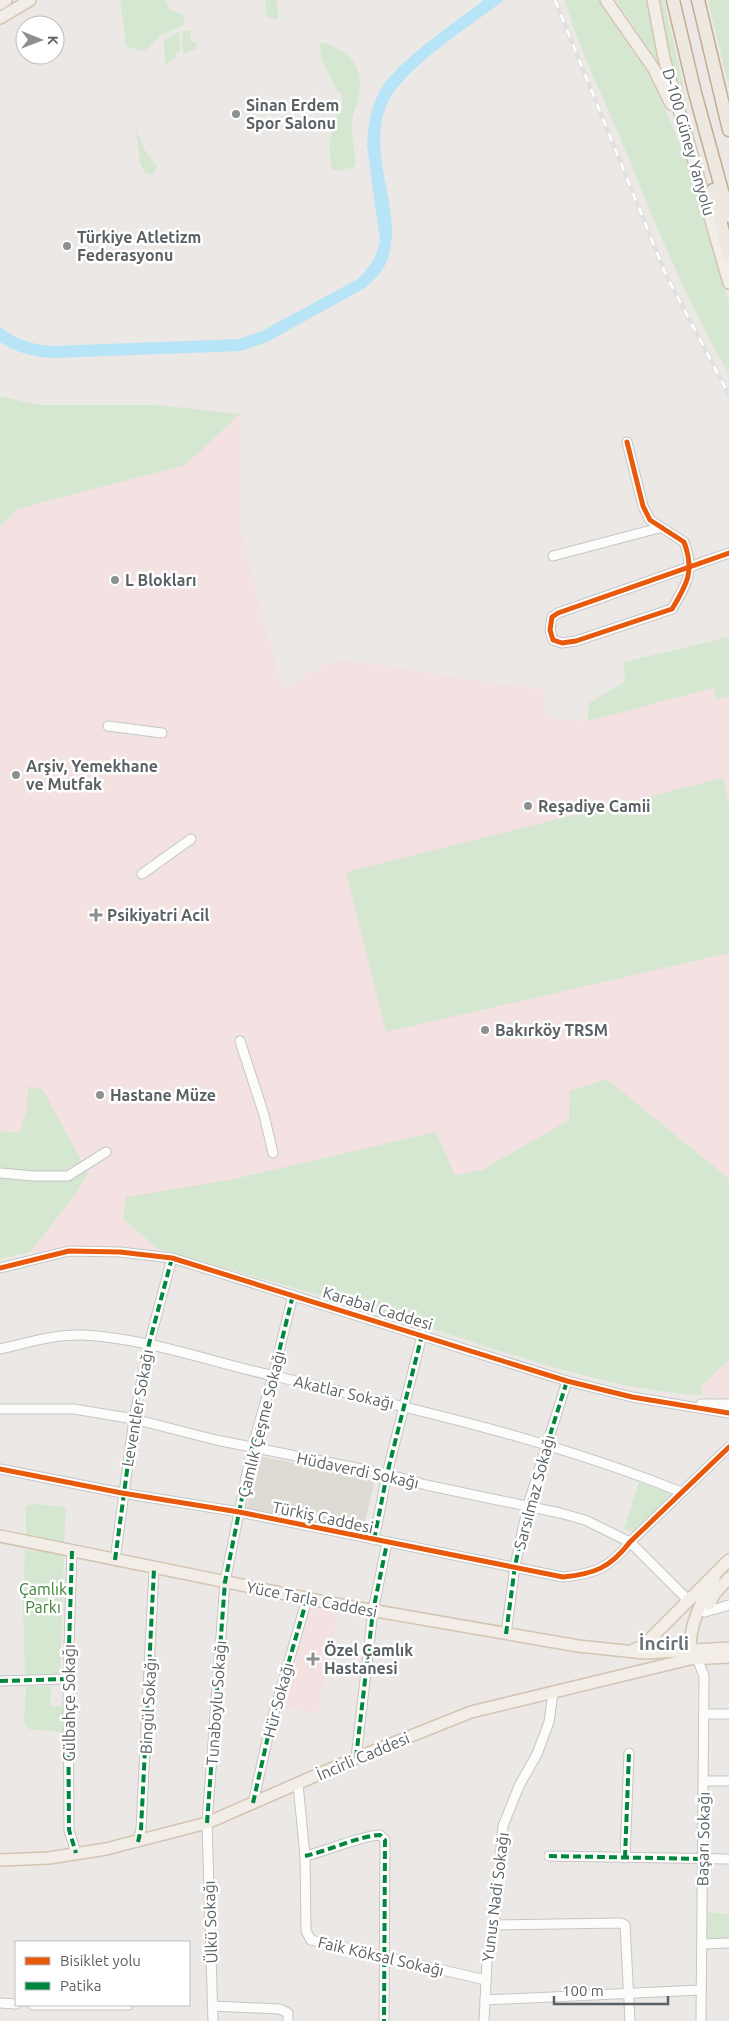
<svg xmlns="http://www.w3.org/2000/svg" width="729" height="2021" font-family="Ubuntu,sans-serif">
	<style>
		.education { fill: #dedbd4 }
		.medical { fill: #f4e2e2 }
		.green { fill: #d5e7d0 }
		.water { fill: #b7e4f7 }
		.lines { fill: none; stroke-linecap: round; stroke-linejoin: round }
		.minor-casing { stroke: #c6c6c6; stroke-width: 11 }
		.major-casing { stroke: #d3c5b2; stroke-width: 14 }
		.highway-casing { stroke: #c3ad92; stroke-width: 15 }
		.minor { stroke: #fcfcfb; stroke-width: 9 }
		.major { stroke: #f2eee7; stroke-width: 11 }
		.highway { stroke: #eee9e0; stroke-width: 12 }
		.rail-casing { stroke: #e2e1e2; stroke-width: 4.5 }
		.rail { stroke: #fff; stroke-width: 2.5; stroke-dasharray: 8; stroke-linecap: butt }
		.quiet { stroke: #00873e; stroke-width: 4; stroke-dasharray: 8 4; stroke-linecap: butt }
		.cycleway-casing { stroke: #fff; stroke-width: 8 }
		.cycleway { stroke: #e8590c; stroke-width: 5 }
		.poi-dot { fill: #8d9090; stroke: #fff; stroke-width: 2 }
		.labels { text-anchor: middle; stroke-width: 5; stroke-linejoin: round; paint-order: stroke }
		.poi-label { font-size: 16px; font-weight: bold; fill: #5a6063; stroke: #fff; text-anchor: start }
		.street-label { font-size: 16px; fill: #5a6063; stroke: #fff }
		.park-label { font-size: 16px; fill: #3a8232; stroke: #fff }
		.quarter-label { font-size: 19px; font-weight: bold; fill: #6b7275; stroke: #fff }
	</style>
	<rect width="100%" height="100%" fill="#ebe8e5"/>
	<path class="education" d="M258 1456 375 1479 362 1534 246 1511Z"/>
	<g class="medical">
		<path d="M240 414 241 532 282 688 337 659 544 690 547 718 588 721 589 703 625 682 624 662 729 637V1179L607 1079 569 1120 482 1170 455 1175 436 1132 229 1180 127 1197 123 1219 158 1249 90 1248 30 1252 0 1259V527L17 509 185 465Z"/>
		<path d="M729 1360V1399L703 1395 701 1386Z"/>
		<path d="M309 1605 340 1611 317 1714 284 1707Z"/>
	</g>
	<g class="green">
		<path d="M120 0H165L171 10 183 14 184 25 161 35 145 51 128 47 126 45Z"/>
		<path d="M265 0H277L278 19 267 17Z"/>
		<path d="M565 0H598L655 84 685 157 729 303V374C685 299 653 218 620 137 601 92 578 47 565 0Z"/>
		<path d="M616 0H647L660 65Z"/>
		<path d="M660 0H664L688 108 669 52Z"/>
		<path d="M708 0H729V88Z"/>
		<path d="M190 30 191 42H196L197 49 183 54 182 32Z"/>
		<path d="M179 32 180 52H176V58L165 65 164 40Z"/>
		<path d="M319 42C341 46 362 62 360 86 360 98 354 109 352 121 351 136 354 149 356 164L354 167 337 171 331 168 329 143 338 112 343 109 341 93 337 91 322 60Z"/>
		<path d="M136 126 144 149 157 167 152 175 145 172 140 163Z"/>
		<path d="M0 396 38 405H156L240 414 185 465 17 509 0 527Z"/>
		<path d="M729 637V696L716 700 713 688 588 721 589 703 625 682 624 662Z"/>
		<path d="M723 778 729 804V953L386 1032 346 872Z"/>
		<path d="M607 1079 729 1179V1360L701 1386 703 1395C614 1391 527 1359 442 1332 348 1303 253 1276 158 1249L123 1219 126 1197 229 1180 436 1132 455 1175 482 1170 569 1120 570 1091Z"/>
		<path d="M28 1086 43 1090 88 1173 75 1195 30 1252 0 1259V1131L19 1133 27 1110Z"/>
		<path d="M639 1482 672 1495 634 1532 624 1529Z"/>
		<path d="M33 1504 66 1507 64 1543 26 1538V1506Z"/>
		<path d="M25 1550 64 1554 60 1677 25 1678 23 1602Z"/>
		<path d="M26 1686 51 1687 50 1706H64L63 1732 29 1729 24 1722Z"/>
		<path d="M704 1912 729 1914V1941H704Z"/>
	</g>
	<path class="water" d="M484 0H504C472 25 403 68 387 104 365 156 404 210 388 258 384 271 374 280 365 288L267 342 241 351 54 358C34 357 17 353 0 342V327C17 340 33 345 54 346L239 339 262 331 358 279C370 267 376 258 380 241L367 145C368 125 371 106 381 89 397 61 457 21 484 0Z"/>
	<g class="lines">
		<defs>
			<g id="minor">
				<path d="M627 442 643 506 650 520 684 542C695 571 687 584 672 609L576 641 562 643 553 640 550 630 552 617 558 613 729 553"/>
				<path d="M553 556 659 528"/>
				<path d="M108 726 162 733"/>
				<path d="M142 874 191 839"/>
				<path d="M240 1041 264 1115 273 1153"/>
				<path d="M0 1173 34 1176H68L106 1152"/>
				<path d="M0 1268 69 1251 120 1252 172 1258 567 1381 632 1397 729 1413"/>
				<path d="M0 1349C26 1343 55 1334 82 1335 147 1338 211 1362 274 1376 411 1408 550 1439 681 1492"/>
				<path d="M701 1404H729"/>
				<path d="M0 1409H74L134 1419 216 1440 387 1474 426 1485 560 1513 585 1520 630 1542 688 1600"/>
				<path d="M0 1469 122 1493 239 1512 563 1577C594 1574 610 1568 630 1542L729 1447"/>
				<path d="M374 1540 387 1474 422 1335"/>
				<path d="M72 1551 68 1679 69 1830 76 1853"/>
				<path d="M115 1560 134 1419 149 1344 172 1258"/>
				<path d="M705 1612 729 1605"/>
				<path d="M506 1634 515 1566 528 1505 567 1381"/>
				<path d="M697 1658 704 1676 701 2021"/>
				<path d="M0 1681 68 1679"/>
				<path d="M704 1714H729"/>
				<path d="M356 1758 373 1611 387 1543"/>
				<path d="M704 1781H729"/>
				<path d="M298 1784 305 1856 306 1931 311 1940 486 1980"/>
				<path d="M253 1803 271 1723 307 1599"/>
				<path d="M138 1842 141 1829 154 1569"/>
				<path d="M305 1856C328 1851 359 1836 380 1835L385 1840 384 2021"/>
				<path d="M549 1856 729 1859"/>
				<path d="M625 1858 629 1753"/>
				<path d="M494 1925 621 1923 625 1925 630 2021"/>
				<path d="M702 1944 729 1943"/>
				<path d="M485 2000 701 1990"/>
				<path d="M0 2003 16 2004"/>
				<path d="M33 2005H128"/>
				<path d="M212 2006 280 2009 288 2013V2021"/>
				<path d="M213 2021 207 1823 225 1582 252 1448 273 1376 293 1295"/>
				<path d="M484 2021 487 1962 494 1925 503 1826 519 1786 537 1754 549 1722 553 1693"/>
			</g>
			<g id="major">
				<path d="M606 0 654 69 671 104"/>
				<path d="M653 0 664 58 729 283"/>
				<path d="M0 4 6 0"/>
				<path d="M0 18 30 0"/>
				<path d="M0 1536 330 1603 578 1646 645 1653 729 1648"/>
				<path d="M709 1604 715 1593 729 1578"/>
				<path d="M631 1651 644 1645 729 1560"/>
				<path d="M690 1655C688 1627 701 1602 714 1578"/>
				<path d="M0 1860 49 1858 106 1849 207 1823 356 1758 471 1712 690 1659 729 1657"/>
			</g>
			<g id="highway">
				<path d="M673 0 695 93 729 216"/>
				<path d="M698 0 729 130"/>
				<path d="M713 190 729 257"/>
			</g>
		</defs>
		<use href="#minor" class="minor-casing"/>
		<use href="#major" class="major-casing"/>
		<use href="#highway" class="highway-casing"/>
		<use href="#minor" class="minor"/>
		<use href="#major" class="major"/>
		<use href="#highway" class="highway"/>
		<defs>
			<path id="rail" d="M555 0 666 275 729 395"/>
		</defs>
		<use href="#rail" class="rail-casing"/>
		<use href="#rail" class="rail"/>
		<g class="quiet">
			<path d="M374 1540 387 1474 422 1335"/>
			<path d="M72 1551 68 1679 69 1830 76 1853"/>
			<path d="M115 1560 134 1419 149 1344 172 1258"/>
			<path d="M506 1634 515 1566 528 1505 567 1381"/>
			<path d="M0 1681 68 1679"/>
			<path d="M356 1758 373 1611 387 1543"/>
			<path d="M253 1803 271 1723 307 1599"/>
			<path d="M207 1823 225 1582 252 1448 273 1376 293 1295"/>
			<path d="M138 1842 141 1829 154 1569"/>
			<path d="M305 1856C328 1851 359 1836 380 1835L385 1840 384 2021"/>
			<path d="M549 1856 703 1859"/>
			<path d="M625 1858 629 1753"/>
		</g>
		<defs>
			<g id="cycleway">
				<path d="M627 442 643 506 650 520 684 542C695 571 687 584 672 609L576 641 562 643 553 640 550 630 552 617 558 613 729 553"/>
				<path d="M0 1268 69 1251 120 1252 172 1258 567 1381 632 1397 729 1413"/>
				<path d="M0 1469 122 1493 239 1512 563 1577C594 1574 610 1568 630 1542L729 1447"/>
			</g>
		</defs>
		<use href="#cycleway" class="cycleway-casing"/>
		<use href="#cycleway" class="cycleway"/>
	</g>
	<g class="poi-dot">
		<circle cx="236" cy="114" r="5"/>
		<circle cx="67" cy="246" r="5"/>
		<circle cx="115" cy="580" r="5"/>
		<circle cx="16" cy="775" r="5"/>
		<circle cx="528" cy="806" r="5"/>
		<path d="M93.5 907.5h5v5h5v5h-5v5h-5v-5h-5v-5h5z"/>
		<circle cx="485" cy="1030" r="5"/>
		<circle cx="100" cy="1095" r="5"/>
		<path d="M310.5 1651.5h5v5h5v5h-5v5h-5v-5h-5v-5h5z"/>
	</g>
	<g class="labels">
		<g class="poi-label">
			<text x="246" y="111">Sinan Erdem<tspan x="246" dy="18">Spor Salonu</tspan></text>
			<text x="77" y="243">Türkiye Atletizm<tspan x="77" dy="18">Federasyonu</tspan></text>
			<text x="125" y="586">L Blokları</text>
			<text x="26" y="772">Arşiv, Yemekhane<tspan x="26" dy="18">ve Mutfak</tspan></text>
			<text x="538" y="812">Reşadiye Camii</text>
			<text x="107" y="921">Psikiyatri Acil</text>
			<text x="495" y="1036">Bakırköy TRSM</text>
			<text x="110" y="1101">Hastane Müze</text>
			<text x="324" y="1656">Özel Çamlık<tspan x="324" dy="18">Hastanesi</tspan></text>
		</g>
		<g class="street-label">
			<text transform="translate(689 142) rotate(74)" y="6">D-100 Güney Yanyolu</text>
			<text transform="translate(378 1308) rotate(17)" y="6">Karabal Caddesi</text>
			<text transform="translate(344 1392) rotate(13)" y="6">Akatlar Sokağı</text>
			<text transform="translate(137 1408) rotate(-80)" y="6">Leventler Sokağı</text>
			<text transform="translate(261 1424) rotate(-76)" y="6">Çamlık Çeşme Sokağı</text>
			<text transform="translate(358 1470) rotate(12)" y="6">Hüdaverdi Sokağı</text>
			<text transform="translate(534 1492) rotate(-75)" y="6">Sarsılmaz Sokağı</text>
			<text transform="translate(323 1517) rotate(12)" y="6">Türkiş Caddesi</text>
			<text transform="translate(312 1599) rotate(11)" y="6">Yüce Tarla Caddesi</text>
			<text transform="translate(278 1700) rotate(-75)" y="6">Hür Sokağı</text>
			<text transform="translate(69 1703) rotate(-90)" y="6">Gülbahçe Sokağı</text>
			<text transform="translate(216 1703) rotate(-86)" y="6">Tunaboylu Sokağı</text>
			<text transform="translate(148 1706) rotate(-87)" y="6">Bingül Sokağı</text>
			<text transform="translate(363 1756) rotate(-23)" y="6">İncirli Caddesi</text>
			<text transform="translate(703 1839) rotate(-89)" y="6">Başarı Sokağı</text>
			<text transform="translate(495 1897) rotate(-83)" y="6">Yunus Nadi Sokağı</text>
			<text transform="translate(210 1922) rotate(-92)" y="6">Ülkü Sokağı</text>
			<text transform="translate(381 1956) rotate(13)" y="6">Faik Köksal Sokağı</text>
		</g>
		<g class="park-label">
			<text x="43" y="1595">Çamlık<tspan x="43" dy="18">Parkı</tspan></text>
		</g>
		<g class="quarter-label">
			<text x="664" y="1650">İncirli</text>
		</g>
	</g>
	<rect x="15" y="1941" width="175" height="65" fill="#ffffff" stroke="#bdbfc1"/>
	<rect x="25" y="1957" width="25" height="8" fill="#e8590c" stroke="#bdbfc1"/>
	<text x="60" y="1966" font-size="15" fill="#5a6063">Bisiklet yolu</text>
	<rect x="25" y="1982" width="25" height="8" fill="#00873e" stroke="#bdbfc1"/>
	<text x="60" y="1991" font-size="15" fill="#5a6063">Patika</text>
	<g transform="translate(40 40) rotate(91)"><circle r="24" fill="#ffffff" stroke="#bdbfc1"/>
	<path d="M0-4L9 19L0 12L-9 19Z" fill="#8d9090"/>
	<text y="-8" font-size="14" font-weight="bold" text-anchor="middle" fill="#5a6063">K</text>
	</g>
	<path d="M554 1996v8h114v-8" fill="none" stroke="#5a6063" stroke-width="2.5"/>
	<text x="562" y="1996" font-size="15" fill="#5a6063" stroke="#ffffff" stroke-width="4" paint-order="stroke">100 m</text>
</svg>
